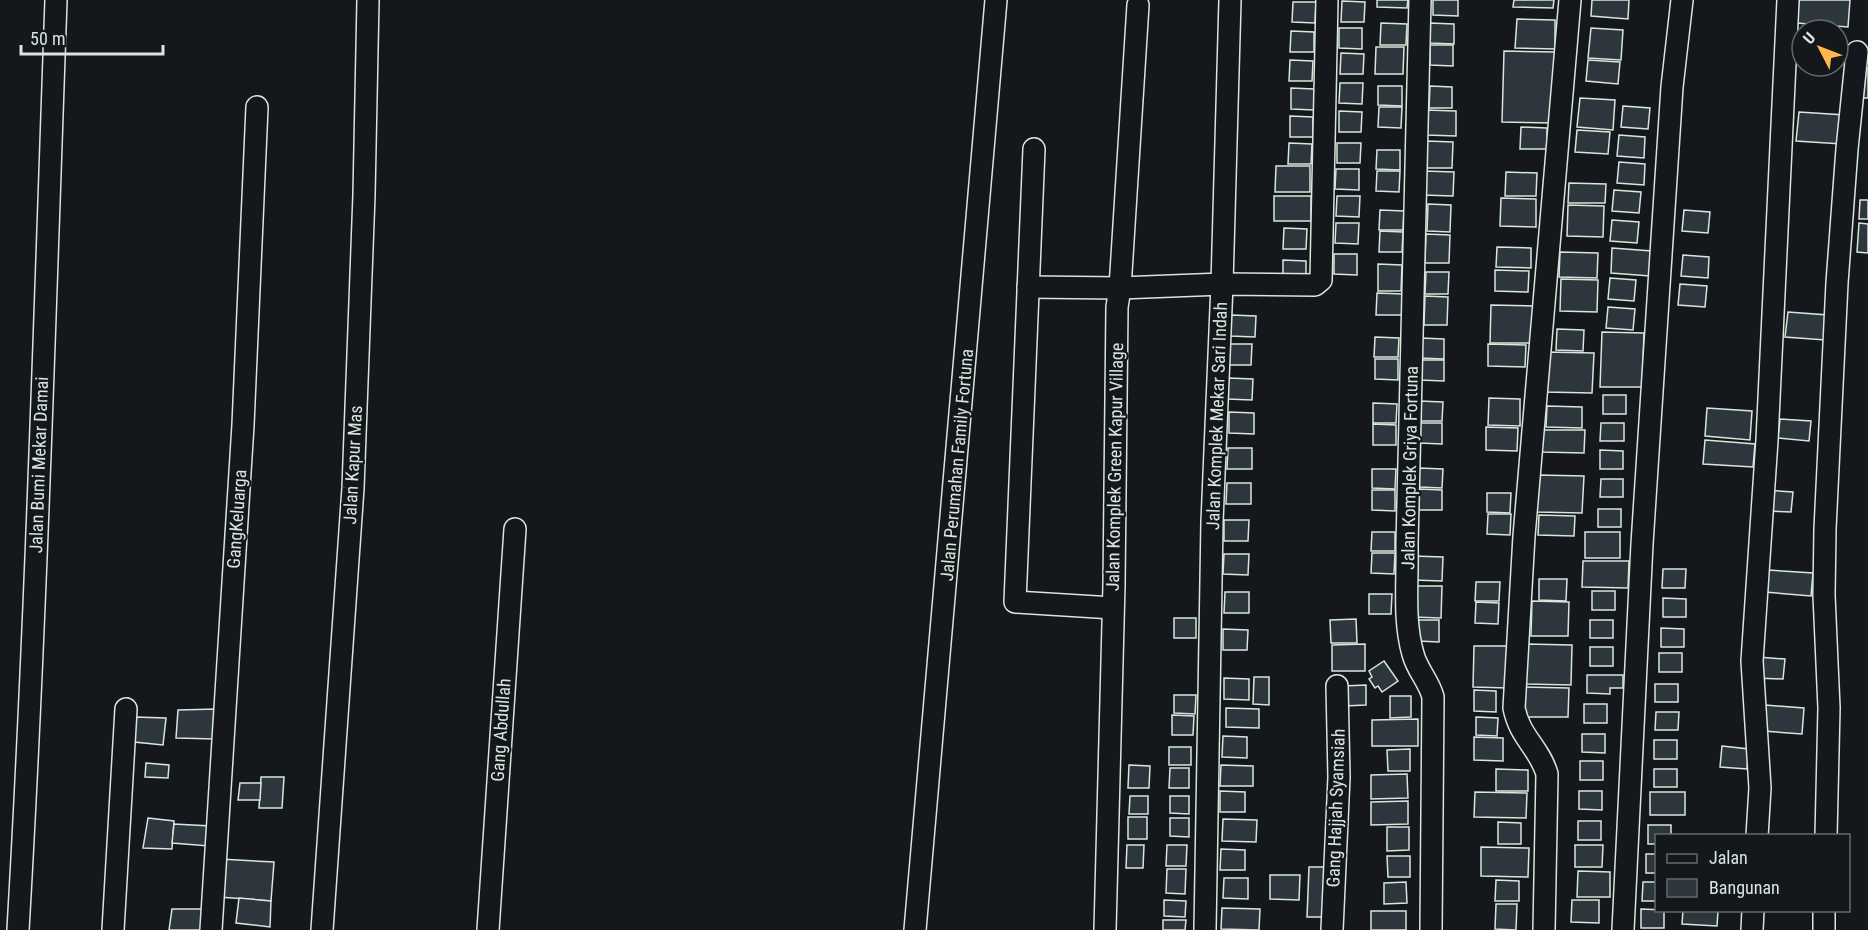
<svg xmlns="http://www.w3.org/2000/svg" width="1868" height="930" font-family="'Roboto Condensed',sans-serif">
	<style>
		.building { fill: #2c363c; stroke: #d8e6dc; stroke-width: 1.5 }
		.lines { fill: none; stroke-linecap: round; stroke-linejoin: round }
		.minor-casing { stroke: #d8e6dc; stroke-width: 24 }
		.minor { stroke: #14181c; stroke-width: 21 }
		.labels { text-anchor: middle; stroke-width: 4.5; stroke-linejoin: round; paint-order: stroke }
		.street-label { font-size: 18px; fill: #d8e6dc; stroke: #14181c }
	</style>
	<rect width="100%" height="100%" fill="#14181c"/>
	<g class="building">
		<path d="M1377 0H1408L1407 8 1377 7Z"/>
		<path d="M1433 0H1458V16L1433 15Z"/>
		<path d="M1514 0H1554L1553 8 1513 7Z"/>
		<path d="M1592 0H1629L1628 19 1591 16Z"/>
		<path d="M1799 0H1850L1848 27 1797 23Z"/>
		<path d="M1342 1 1365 2 1364 22H1341Z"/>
		<path d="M1293 2H1316L1315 23 1292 22Z"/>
		<path d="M1517 19 1555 20V49L1515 48Z"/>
		<path d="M1381 23 1407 24 1406 45H1380Z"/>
		<path d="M1430 23 1454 24V44L1430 43Z"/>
		<path d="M1339 28H1362V49L1339 48Z"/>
		<path d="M1591 28 1623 30 1621 60 1588 58Z"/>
		<path d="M1291 31 1314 32V52H1290Z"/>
		<path d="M1430 45H1453V66L1430 65Z"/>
		<path d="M1376 47H1404L1403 74H1375Z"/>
		<path d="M1504 51 1556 52 1554 123 1502 122Z"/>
		<path d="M1341 53 1364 54 1363 74H1340Z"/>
		<path d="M1290 60 1313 61 1312 81H1289Z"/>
		<path d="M1588 60 1620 62 1618 84 1586 81Z"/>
		<path d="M1866 68H1868V98H1863Z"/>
		<path d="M1340 83H1363L1362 104 1339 103Z"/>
		<path d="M1378 86H1402V106L1378 105Z"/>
		<path d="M1430 86 1452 87V108H1429Z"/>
		<path d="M1291 88 1314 89V110L1291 109Z"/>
		<path d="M1580 98 1615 100 1613 130 1577 127Z"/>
		<path d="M1623 106 1650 108 1648 129 1621 127Z"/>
		<path d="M1379 107H1402L1401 128 1378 127Z"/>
		<path d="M1426 110 1456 111V136L1426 135Z"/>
		<path d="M1339 111 1362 112 1361 132H1339Z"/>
		<path d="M1799 112 1845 115 1842 144 1796 141Z"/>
		<path d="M1290 116 1313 117V137H1290Z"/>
		<path d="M1521 127 1547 128V149H1520Z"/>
		<path d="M1577 130 1610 132 1608 154 1575 152Z"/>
		<path d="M1619 135 1645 137 1644 158 1617 156Z"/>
		<path d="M1426 141 1453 142 1452 168H1425Z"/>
		<path d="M1289 143 1312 144 1311 164H1288Z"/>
		<path d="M1337 143H1361L1360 163H1337Z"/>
		<path d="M1377 150H1400V170L1376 169Z"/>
		<path d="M1619 162 1645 164 1644 185 1617 183Z"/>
		<path d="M1276 166H1310V192H1275Z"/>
		<path d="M1336 169H1359V190L1335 189Z"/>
		<path d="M1377 171H1400L1399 192 1376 191Z"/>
		<path d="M1424 171 1454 172 1453 196 1423 195Z"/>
		<path d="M1506 172 1537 173 1536 196H1505Z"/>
		<path d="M1569 183 1606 184 1605 203H1568Z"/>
		<path d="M1614 190 1641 192 1639 213 1612 211Z"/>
		<rect x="1274" y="196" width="37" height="25"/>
		<path d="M1337 196H1360L1359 217 1336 216Z"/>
		<path d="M1501 198 1536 199V227L1500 226Z"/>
		<path d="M1860 200H1868V219H1859Z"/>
		<path d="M1428 204 1451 205 1450 232 1427 231Z"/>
		<path d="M1568 205 1604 206 1603 237 1567 236Z"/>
		<path d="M1380 210 1404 211 1403 230H1379Z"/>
		<path d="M1684 210 1710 212 1708 233 1682 231Z"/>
		<path d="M1612 220 1639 222 1637 243 1610 241Z"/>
		<path d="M1336 223H1359L1358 244 1335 243Z"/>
		<path d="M1859 223 1868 224V253L1857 252Z"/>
		<path d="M1284 228 1307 229 1306 249H1283Z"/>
		<path d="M1380 231 1403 232 1402 252H1379Z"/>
		<path d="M1426 234 1450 235 1449 263H1425Z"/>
		<path d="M1497 247 1531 248V268L1496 267Z"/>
		<path d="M1612 248 1652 251 1650 276 1611 273Z"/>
		<path d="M1560 252 1598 253 1597 278 1559 277Z"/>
		<path d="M1334 254H1357V275L1334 274Z"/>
		<path d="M1683 255 1709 257 1708 278 1681 276Z"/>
		<path d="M1283 260 1306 261V281H1283Z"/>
		<path d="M1378 264 1402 265 1401 291H1378Z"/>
		<path d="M1495 270 1529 271 1528 292 1495 291Z"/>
		<path d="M1426 272H1449L1448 294H1425Z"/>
		<path d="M1610 278 1636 280 1634 301 1608 299Z"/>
		<path d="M1561 279 1598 280 1597 312 1560 311Z"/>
		<path d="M1680 284 1707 286 1705 307 1678 305Z"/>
		<path d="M1377 293 1403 294V315H1376Z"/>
		<path d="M1425 296 1448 297 1447 325H1424Z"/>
		<path d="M1491 305 1534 306V343H1490Z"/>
		<path d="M1608 307 1635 309 1633 330 1606 328Z"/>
		<path d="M1788 312 1828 315 1825 340 1785 337Z"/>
		<path d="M1231 315 1256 316 1255 337 1230 336Z"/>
		<path d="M1557 329 1584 330 1583 351 1556 350Z"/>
		<path d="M1602 332 1644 333 1642 387H1600Z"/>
		<path d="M1375 337 1399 338 1398 357H1374Z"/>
		<path d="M1421 338 1444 339V359L1420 358Z"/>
		<path d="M1227 344H1252L1251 365H1227Z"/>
		<path d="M1488 344 1526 345 1525 367 1488 366Z"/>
		<path d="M1546 352 1594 353 1592 393 1545 392Z"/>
		<path d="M1375 359H1398V380L1375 379Z"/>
		<path d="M1421 360H1444V381L1420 380Z"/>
		<path d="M1228 378 1253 379 1252 400 1227 399Z"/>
		<rect x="1603" y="395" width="23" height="19"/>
		<path d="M1489 398 1520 399V426L1488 425Z"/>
		<path d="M1419 401 1443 402 1442 421H1419Z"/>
		<path d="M1373 403 1397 404 1396 423H1373Z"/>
		<path d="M1547 406 1582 407V428L1546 427Z"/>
		<path d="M1707 408 1752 411 1750 440 1705 436Z"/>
		<path d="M1229 412 1254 413V434L1229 433Z"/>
		<path d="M1780 419 1811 421 1809 441 1778 438Z"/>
		<path d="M1420 423H1442V444L1419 443Z"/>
		<path d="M1601 423H1624V441H1600Z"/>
		<path d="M1373 424 1396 425V445H1373Z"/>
		<path d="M1486 427 1518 428 1517 451 1486 450Z"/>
		<path d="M1542 430H1585L1584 453 1542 452Z"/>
		<path d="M1705 440 1755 444 1753 467 1703 464Z"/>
		<path d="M1228 448H1252V469H1227Z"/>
		<path d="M1600 450 1623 451V469H1600Z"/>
		<path d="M1419 468 1443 469 1442 488 1419 487Z"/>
		<path d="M1372 469H1396L1395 489 1372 488Z"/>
		<path d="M1538 475 1584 476 1582 513 1537 512Z"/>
		<path d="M1601 479H1623V497H1600Z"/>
		<path d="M1227 483H1251V504H1226Z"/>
		<path d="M1419 489 1442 490V510H1419Z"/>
		<path d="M1372 490H1395V511L1372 510Z"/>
		<path d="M1766 490 1793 492 1791 512 1764 511Z"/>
		<path d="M1487 493H1511L1510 513 1487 512Z"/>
		<rect x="1598" y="509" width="23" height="18"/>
		<path d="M1488 514H1511L1510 535 1487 534Z"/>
		<path d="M1539 515 1575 516 1574 536 1538 535Z"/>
		<path d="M1224 520H1249L1248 541H1224Z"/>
		<path d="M1372 532H1395V551H1371Z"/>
		<rect x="1585" y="532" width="35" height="26"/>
		<path d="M1372 553H1395L1394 574 1371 573Z"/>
		<path d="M1224 554H1249L1248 575 1223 574Z"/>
		<path d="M1413 556 1443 557 1442 581 1413 580Z"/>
		<path d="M1583 561H1629L1628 588 1582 587Z"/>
		<path d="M1663 569H1686L1685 588H1662Z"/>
		<path d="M1767 570 1813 573 1811 596 1765 592Z"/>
		<path d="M1539 579H1567L1566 601 1539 600Z"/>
		<path d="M1476 582H1500L1499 601H1475Z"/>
		<path d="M1412 586H1442L1441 618 1412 617Z"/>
		<rect x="1592" y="591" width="23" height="19"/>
		<path d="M1225 592H1249V613H1224Z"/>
		<path d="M1369 594H1392L1391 614H1369Z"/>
		<path d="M1663 598 1686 599V617H1663Z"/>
		<path d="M1532 601 1569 602 1568 636H1531Z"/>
		<path d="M1476 602 1499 603 1498 624 1475 623Z"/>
		<rect x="1174" y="618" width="22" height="20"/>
		<path d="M1356 619 1357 643H1331L1330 620Z"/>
		<path d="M1418 620H1439V642L1418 641Z"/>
		<rect x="1590" y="620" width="23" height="18"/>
		<path d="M1661 628 1684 629V647H1661Z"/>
		<path d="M1223 629 1248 630 1247 650H1223Z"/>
		<path d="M1365 644V671H1332V645Z"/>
		<path d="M1526 644 1572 645 1571 685 1526 684Z"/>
		<path d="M1474 646H1508L1507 688 1473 687Z"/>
		<rect x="1590" y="647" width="23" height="19"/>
		<rect x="1659" y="653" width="23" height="19"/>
		<path d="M1758 657 1785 659 1783 679 1756 678Z"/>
		<path d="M1384 661 1398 681 1382 692 1378 686 1375 688 1369 679 1372 677 1369 671Z"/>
		<path d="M1587 675H1623V688H1610V694L1587 693Z"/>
		<path d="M1254 677H1269V705L1253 704Z"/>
		<path d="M1224 678 1249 679V700L1224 699Z"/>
		<rect x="1655" y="684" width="23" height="18"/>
		<path d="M1366 685V705L1343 706V686Z"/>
		<path d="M1522 687 1569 688 1568 717H1521Z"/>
		<path d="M1474 690 1496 691V712L1474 711Z"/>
		<path d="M1174 695H1196L1195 714 1174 713Z"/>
		<path d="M1390 696H1411V717L1390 718Z"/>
		<rect x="1584" y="704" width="23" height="19"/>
		<path d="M1765 705 1804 708 1802 734 1763 731Z"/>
		<path d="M1226 708 1259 709V728L1226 727Z"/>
		<path d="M217 709 215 739 176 738 178 710Z"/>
		<path d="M1656 712H1679L1678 730H1655Z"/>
		<path d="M1172 715 1194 716 1193 735H1172Z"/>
		<path d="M135 717 166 718 163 745 134 742Z"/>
		<path d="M1476 717 1498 718 1497 736 1476 735Z"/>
		<path d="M1418 719V746H1372V720Z"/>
		<path d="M1582 734H1605V753L1582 752Z"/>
		<path d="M1223 736 1247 737V758L1222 757Z"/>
		<path d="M1474 737 1503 738V761L1474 760Z"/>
		<rect x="1654" y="740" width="23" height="19"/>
		<path d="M1722 746 1749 749 1747 769 1720 767Z"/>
		<rect x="1169" y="747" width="22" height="18"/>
		<path d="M1410 749V771H1388L1387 750Z"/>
		<rect x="1580" y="761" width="23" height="19"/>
		<path d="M146 763 169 765 168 778 145 777Z"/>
		<path d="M1129 765 1150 766 1149 788H1128Z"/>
		<path d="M1221 765 1253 766V786H1220Z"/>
		<path d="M1170 768H1189V788H1169Z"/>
		<path d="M1496 769 1528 770V791H1496Z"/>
		<rect x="1654" y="769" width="23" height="18"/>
		<path d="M1407 774 1408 798 1371 799V775Z"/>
		<path d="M261 777H284L282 808H259Z"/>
		<path d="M240 783H261L260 800H238Z"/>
		<path d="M1220 791 1245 792V812H1220Z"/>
		<path d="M1579 791H1602V810L1579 809Z"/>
		<path d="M1475 792 1527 793 1526 818 1474 817Z"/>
		<rect x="1650" y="792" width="35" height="23"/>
		<path d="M1130 796H1148V814H1129Z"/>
		<path d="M1170 796H1189V814L1170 813Z"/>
		<path d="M1408 801V824L1371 825V802Z"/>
		<rect x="1128" y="817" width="19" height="22"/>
		<path d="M148 818 174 821 172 849 143 848Z"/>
		<path d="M1170 818H1189V837L1170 836Z"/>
		<path d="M1223 819 1257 820 1256 842 1222 841Z"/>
		<rect x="1578" y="821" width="23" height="19"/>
		<path d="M1498 822 1521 823V844H1498Z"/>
		<path d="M174 824 211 826 209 846 172 843Z"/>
		<path d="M1648 825H1671V836H1656V844H1648Z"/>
		<path d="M1387 827H1409V850L1387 851Z"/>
		<path d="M1127 845H1144L1143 868H1126Z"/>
		<path d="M1167 845H1187L1186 866H1166Z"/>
		<path d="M1575 845H1603L1602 867H1575Z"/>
		<path d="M1481 847 1529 848 1528 877 1481 876Z"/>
		<path d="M1221 849 1245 850V870H1220Z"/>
		<rect x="1646" y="854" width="10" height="19"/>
		<path d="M1387 856H1410V877H1388Z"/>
		<path d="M220 859 274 862 271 901 219 897Z"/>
		<path d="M1309 867H1325L1324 917H1307Z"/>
		<path d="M1167 869H1186L1185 894 1166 893Z"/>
		<path d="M1578 871 1610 872V897H1577Z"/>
		<path d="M1270 875H1300L1299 900 1270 899Z"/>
		<path d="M1224 878H1248V899L1223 898Z"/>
		<path d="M1496 880 1519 881V901H1495Z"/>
		<path d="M1406 882 1407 903 1384 904V883Z"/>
		<path d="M1643 882H1656V901H1642Z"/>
		<path d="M239 898 271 901 270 927 236 923Z"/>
		<path d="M1164 900 1186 901 1185 917 1164 916Z"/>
		<path d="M1572 900H1599V923L1571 922Z"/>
		<path d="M1496 904H1517L1516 930 1495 929Z"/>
		<path d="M1222 908 1260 909 1259 930 1221 929Z"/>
		<path d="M172 909H206V930H169Z"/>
		<path d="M1641 909 1664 910V928H1641Z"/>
		<path d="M1683 910 1718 911 1717 926 1682 924Z"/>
		<rect x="1371" y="911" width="35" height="19"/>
		<path d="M1163 920H1186L1185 930H1163Z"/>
	</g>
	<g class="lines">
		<defs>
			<g id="minor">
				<path d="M1420 0 1407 545C1408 580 1403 620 1413 654 1417 670 1429 681 1433 697L1431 930"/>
				<path d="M1034 149 1015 602 1113 608"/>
				<path d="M1028 287 1120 288 1222 284 1230 0"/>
				<path d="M1757 836 1760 788 1752 661 1767 440 1788 0"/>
				<path d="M1826 836 1829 708 1824 595 1825 529 1837 283 1847 149 1857 52"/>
				<path d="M18 930C36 620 45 310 56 0"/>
				<path d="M113 930 126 709"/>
				<path d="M211 930 243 425 257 107"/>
				<path d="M322 930 353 488 364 195 368 0"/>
				<path d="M488 930 515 529"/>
				<path d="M915 930 996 0"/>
				<path d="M1105 930 1114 585 1117 307 1120 288 1138 5"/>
				<path d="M1205 930 1212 522 1222 284 1315 285 1321 280 1327 0"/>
				<path d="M1332 930 1339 777 1337 686"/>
				<path d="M1544 930 1547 774C1539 747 1520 738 1514 708L1524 536 1570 0"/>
				<path d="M1623 930 1642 544 1672 87 1682 0"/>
				<path d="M1752 930 1753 910"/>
				<path d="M1824 930V910"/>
			</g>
		</defs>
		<use href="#minor" class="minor-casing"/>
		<use href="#minor" class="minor"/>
	</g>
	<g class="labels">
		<g class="street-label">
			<text transform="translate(1217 416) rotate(-88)" y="6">Jalan Komplek Mekar Sari Indah</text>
			<text transform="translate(39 465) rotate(-88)" y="6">Jalan Bumi Mekar Damai</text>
			<text transform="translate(353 465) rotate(-87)" y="6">Jalan Kapur Mas</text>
			<text transform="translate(957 465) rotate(-85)" y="6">Jalan Perumahan Family Fortuna</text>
			<text transform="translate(1115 467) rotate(-89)" y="6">Jalan Komplek Green Kapur Village</text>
			<text transform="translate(1410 468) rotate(-89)" y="6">Jalan Komplek Griya Fortuna</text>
			<text transform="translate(237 519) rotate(-86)" y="6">GangKeluarga</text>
			<text transform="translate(501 730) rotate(-86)" y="6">Gang Abdullah</text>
			<text transform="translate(1336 808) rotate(-88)" y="6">Gang Hajjah Syamsiah</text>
		</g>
	</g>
	<rect x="1655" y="834" width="195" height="78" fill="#14181c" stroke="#626a69" stroke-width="1.5"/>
	<rect x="1667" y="854" width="30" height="9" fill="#14181c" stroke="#626a69" stroke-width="1.5"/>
	<text x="1709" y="864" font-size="18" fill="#d8e6dc">Jalan</text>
	<rect x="1667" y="879" width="30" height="18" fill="#2c363c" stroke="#626a69" stroke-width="1.5"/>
	<text x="1709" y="894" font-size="18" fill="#d8e6dc">Bangunan</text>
	<g transform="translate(1820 48) rotate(312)"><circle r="28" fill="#14181c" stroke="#626a69" stroke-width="1.5"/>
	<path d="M0-4.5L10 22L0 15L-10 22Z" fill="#ffb74d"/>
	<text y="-9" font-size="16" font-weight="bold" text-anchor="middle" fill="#d8e6dc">U</text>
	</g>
	<path d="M21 45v9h142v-9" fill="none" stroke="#d8e6dc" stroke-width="3"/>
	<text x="30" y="45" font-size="18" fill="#d8e6dc" stroke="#14181c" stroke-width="4.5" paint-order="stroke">50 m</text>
</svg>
